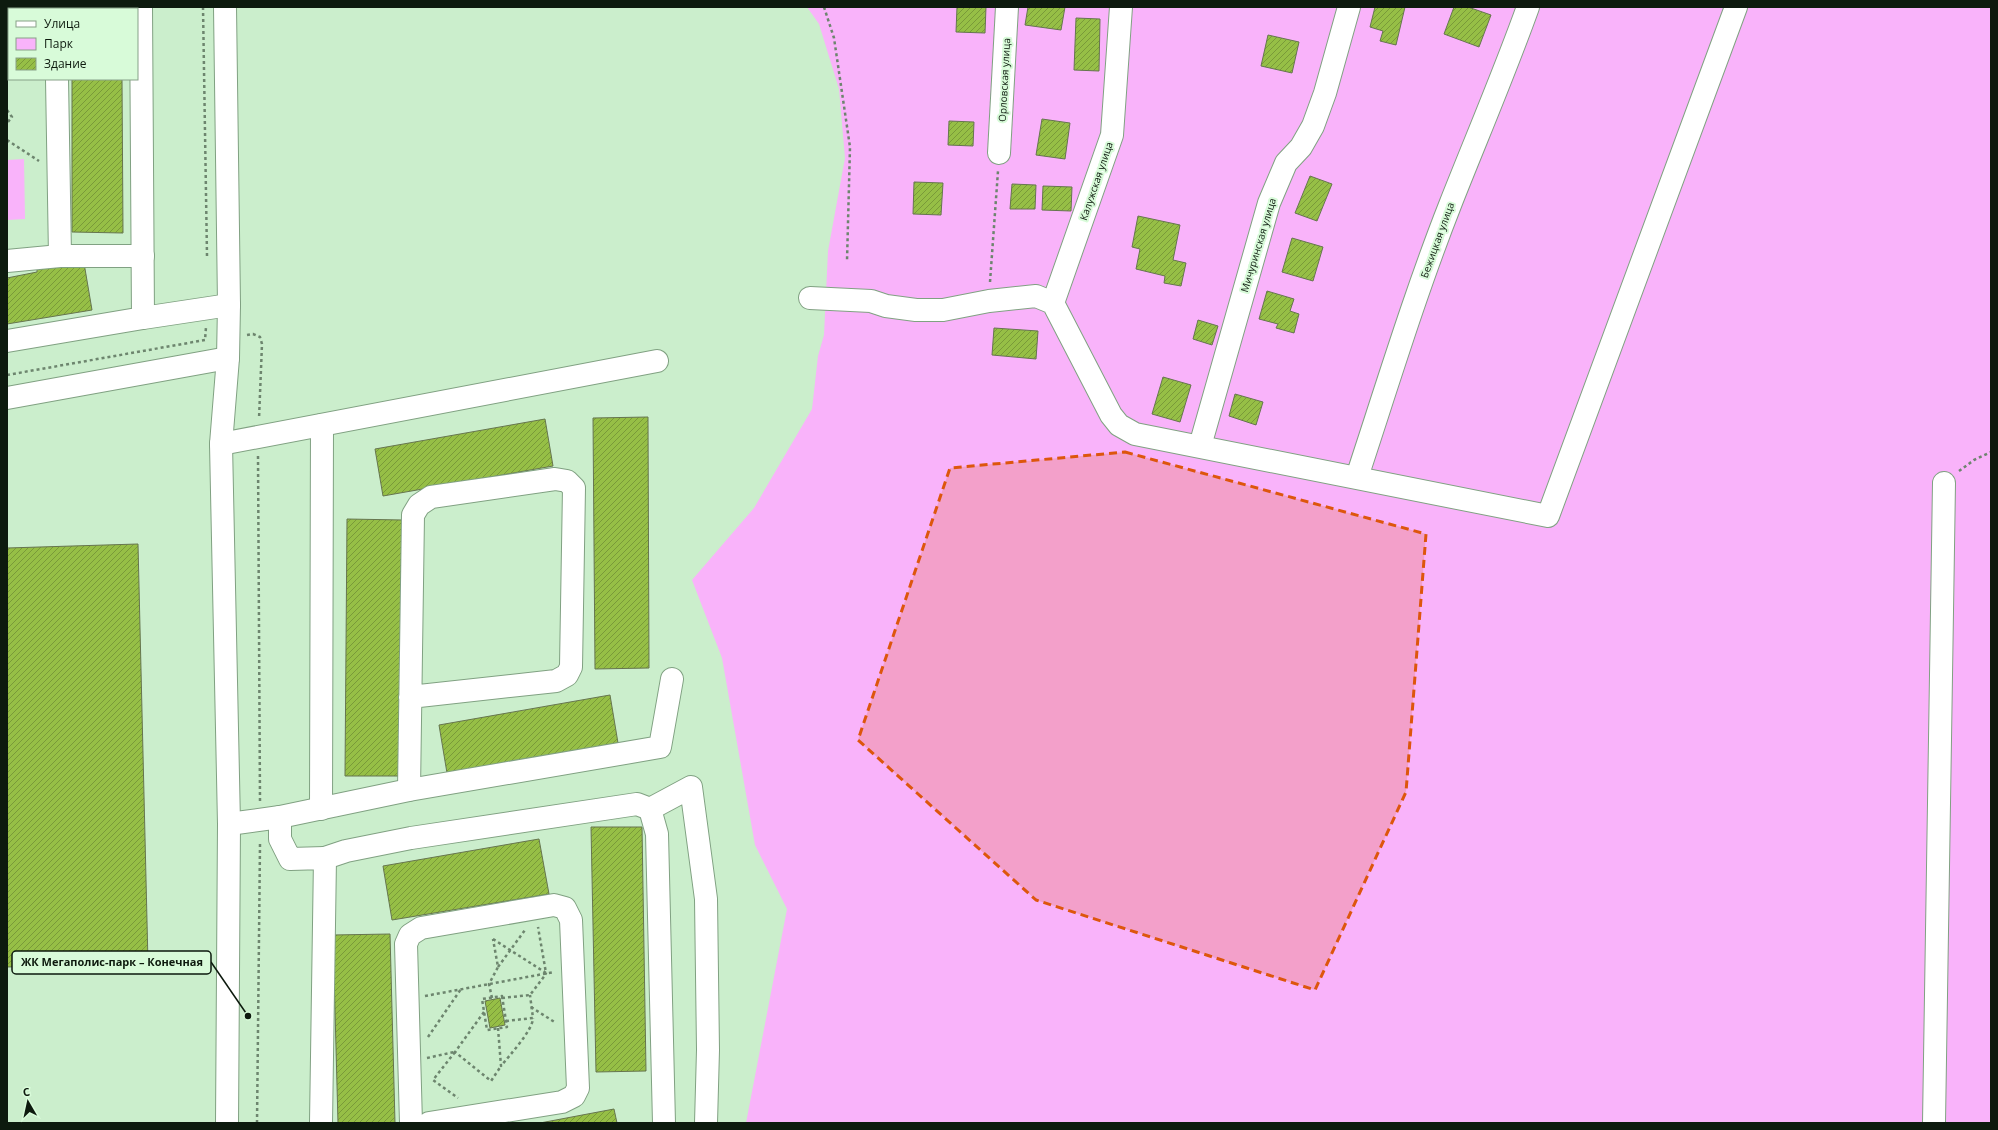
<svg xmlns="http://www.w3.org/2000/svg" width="1998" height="1130" font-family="'Open Sans',sans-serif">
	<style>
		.green { fill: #f9b3fa }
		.building { fill: url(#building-hatch); stroke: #66754f }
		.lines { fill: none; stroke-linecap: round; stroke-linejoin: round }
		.minor-casing { stroke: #80a182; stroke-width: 24 }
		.path { stroke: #6d856e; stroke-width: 2.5; stroke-dasharray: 3 3; stroke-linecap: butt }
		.minor { stroke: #fff; stroke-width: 22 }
		.marked { fill: #dd560c; fill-opacity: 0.2; stroke: #dd560c; stroke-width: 3; stroke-dasharray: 8 5; stroke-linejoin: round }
		.labels { text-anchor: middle; stroke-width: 4; stroke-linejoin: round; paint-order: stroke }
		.street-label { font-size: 10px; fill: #0d1a0e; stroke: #d8fbd9 }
		.leader { fill: none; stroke: #0d1a0e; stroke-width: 1.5 }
		.callout-dot { fill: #0d1a0e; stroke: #d8fbd9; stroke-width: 1.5 }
		.callout { fill: #d8fbd9; stroke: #0d1a0e; stroke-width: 1.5 }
		.callout-label { font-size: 11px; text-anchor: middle; font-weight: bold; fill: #0d1a0e }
	</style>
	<defs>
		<pattern id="building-hatch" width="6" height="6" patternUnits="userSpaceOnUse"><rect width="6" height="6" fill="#96bf46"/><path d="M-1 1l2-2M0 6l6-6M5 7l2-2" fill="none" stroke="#799a39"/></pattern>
	</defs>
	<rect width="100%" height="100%" fill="#cbeecc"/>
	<g class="green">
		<path d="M807 7H1991V1123H746L787 909 755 845 722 658 692 580 754 508 812 409 818 356 824 335 828 251 845 158 839 89 819 24Z"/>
		<path d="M24 159 25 219 7 220V160Z"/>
	</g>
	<g class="building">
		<rect x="71" y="7" width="51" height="2"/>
		<path d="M957 7H986L985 33 956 32Z"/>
		<path d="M1028 7H1065L1061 30 1025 25Z"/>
		<path d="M1375 7H1405L1396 45 1380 41 1383 31 1370 27Z"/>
		<path d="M1454 7H1468L1491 15 1479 47 1444 34Z"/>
		<path d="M1076 18 1100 19 1099 71 1074 70Z"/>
		<path d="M1268 35 1299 42 1292 73 1261 66Z"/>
		<path d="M72 79H122L123 233 72 232Z"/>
		<path d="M1042 119 1070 123 1065 159 1036 155Z"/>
		<path d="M949 121 974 122 973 146 948 145Z"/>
		<path d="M1310 176 1332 184 1317 221 1295 213Z"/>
		<path d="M914 182 943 183 941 215 913 214Z"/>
		<path d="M1012 184 1036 185 1035 209H1010Z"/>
		<path d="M1043 186 1072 187 1071 211 1042 210Z"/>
		<path d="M1138 216 1180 225 1173 260 1186 263 1181 286 1164 283 1165 276 1136 269 1140 249 1132 247Z"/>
		<path d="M1292 238 1323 247 1313 281 1282 272Z"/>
		<path d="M84 263 92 310 7 324V278L37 272V268Z"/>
		<path d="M1267 291 1294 299 1290 311 1299 314 1294 333 1276 328 1278 324 1259 319Z"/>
		<path d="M1198 320 1218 326 1212 345 1193 339Z"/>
		<path d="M994 328 1038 331 1036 359 992 355Z"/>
		<path d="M1163 377 1191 385 1180 422 1152 414Z"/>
		<path d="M1235 394 1263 402 1256 425 1229 416Z"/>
		<path d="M648 417 649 668 595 669 593 418Z"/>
		<path d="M545 419 553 466 383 496 375 449Z"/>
		<path d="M347 519 403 520 400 776H345Z"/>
		<path d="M138 544 148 963 7 967V548Z"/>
		<path d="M610 695 618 743 447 773 439 725Z"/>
		<path d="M591 827H642L646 1071 596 1072Z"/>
		<path d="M539 839 549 894 392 920 383 866Z"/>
		<path d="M390 934 395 1123H338L333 935Z"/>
		<path d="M500 998 505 1025 490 1028 485 1001Z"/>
		<path d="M614 1109 617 1123H540Z"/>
	</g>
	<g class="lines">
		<defs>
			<g id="minor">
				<path d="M55 7V9"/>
				<path d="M225 7 229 305 228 358 221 444 229 824 227 1123"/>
				<path d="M57 79 60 256H143"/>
				<path d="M999 153 1007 7"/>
				<path d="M7 261 60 256"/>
				<path d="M810 298 871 301 886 306 916 310H943L989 301 1036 296 1053 303 1111 415 1119 425 1135 434 1548 516 1736 7"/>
				<path d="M1053 303 1112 135 1121 7"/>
				<path d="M143 318 229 305"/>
				<path d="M7 341 143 318 141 7"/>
				<path d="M7 398 228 358"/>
				<path d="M221 444 657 361"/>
				<path d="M1200 446 1269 203 1286 163 1301 147 1313 126 1325 93 1349 7"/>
				<path d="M1357 477C1387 386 1415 294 1450 205 1476 139 1504 74 1528 7"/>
				<path d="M409 790 413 515 419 505 431 497 555 479 567 481 574 488 571 667 567 675 556 681 410 697"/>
				<path d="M321 809 322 425"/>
				<path d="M650 809 657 834 664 1123"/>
				<path d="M280 817V839L290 859 325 858 321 1123"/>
				<path d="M229 824 280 817 409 790 660 747 672 679"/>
				<path d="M325 858 346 851 411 838 637 804 650 809 691 787 706 899 708 1050 706 1123"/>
				<path d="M411 1123 406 944 410 935 421 928 554 905 565 908 571 920 578 1088 574 1096 562 1102 429 1123"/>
				<path d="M1934 1123 1944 483"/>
			</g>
		</defs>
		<use href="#minor" class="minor-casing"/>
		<g class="path">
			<path d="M203 7 207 256"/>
			<path d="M824 7 834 38 850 147 847 261"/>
			<path d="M7 56 9 52"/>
			<path d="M7 110 12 117 7 123"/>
			<path d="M7 140 39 161"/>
			<path d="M990 282 998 171"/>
			<path d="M247 335 253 334 260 337 262 344 259 419"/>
			<path d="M7 375 205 340 206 327"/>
			<path d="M258 456 260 801"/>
			<path d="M1959 471 1974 460 1991 452"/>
			<path d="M493 939 546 973 538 927"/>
			<path d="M498 967 525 930"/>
			<path d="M425 996 554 972"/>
			<path d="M502 996 507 1027 487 1030 482 999Z"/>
			<path d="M492 998 489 984 498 967 493 939"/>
			<path d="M502 998 530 995 546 974"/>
			<path d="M531 1007 556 1023"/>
			<path d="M484 1012 455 1052 491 1081 501 1066"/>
			<path d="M506 1021 533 1018 530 995"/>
			<path d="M498 1028 501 1066C509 1056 533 1030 533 1018"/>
			<path d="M428 1037 461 989"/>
			<path d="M455 1052 433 1080 458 1098"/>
			<path d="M427 1058 454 1052"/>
			<path d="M257 1123 260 844"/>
		</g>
		<use href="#minor" class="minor"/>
	</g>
	<path class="marked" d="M1125 452 1426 534 1406 792 1315 990 1036 900 858 740 950 468Z"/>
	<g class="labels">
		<g class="street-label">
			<text transform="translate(1004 80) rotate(-87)" y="4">Орловская улица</text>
			<text transform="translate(1096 181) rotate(-71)" y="4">Калужская улица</text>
			<text transform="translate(1437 240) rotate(-70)" y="4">Бежицкая улица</text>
			<text transform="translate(1258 245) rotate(-73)" y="4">Мичуринская улица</text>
		</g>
	</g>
	<path class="leader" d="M248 1016L211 962"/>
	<circle class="callout-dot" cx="248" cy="1016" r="4"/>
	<rect class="callout" x="12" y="951" width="199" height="23" rx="4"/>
	<g class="callout-label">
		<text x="112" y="966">ЖК Мегаполис-парк – Конечная</text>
	</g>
	<rect width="1998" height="1130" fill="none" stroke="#0d1a0e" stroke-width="16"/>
	<rect x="8" y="8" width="130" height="72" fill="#d8fbd9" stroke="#87a188"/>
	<rect x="16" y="21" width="20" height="6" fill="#ffffff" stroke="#87a188"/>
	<text x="44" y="28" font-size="12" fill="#0d1a0e">Улица</text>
	<rect x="16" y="38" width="20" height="12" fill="#f9b3fa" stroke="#87a188"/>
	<text x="44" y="48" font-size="12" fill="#0d1a0e">Парк</text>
	<rect x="16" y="58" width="20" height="12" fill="url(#building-hatch)" stroke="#87a188"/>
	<text x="44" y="68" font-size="12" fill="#0d1a0e">Здание</text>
	<g transform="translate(28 1102) rotate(351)" stroke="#d8fbd9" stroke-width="3" paint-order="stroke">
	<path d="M0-3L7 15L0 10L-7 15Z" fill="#0d1a0e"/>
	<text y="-6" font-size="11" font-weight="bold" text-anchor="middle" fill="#0d1a0e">С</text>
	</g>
</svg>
